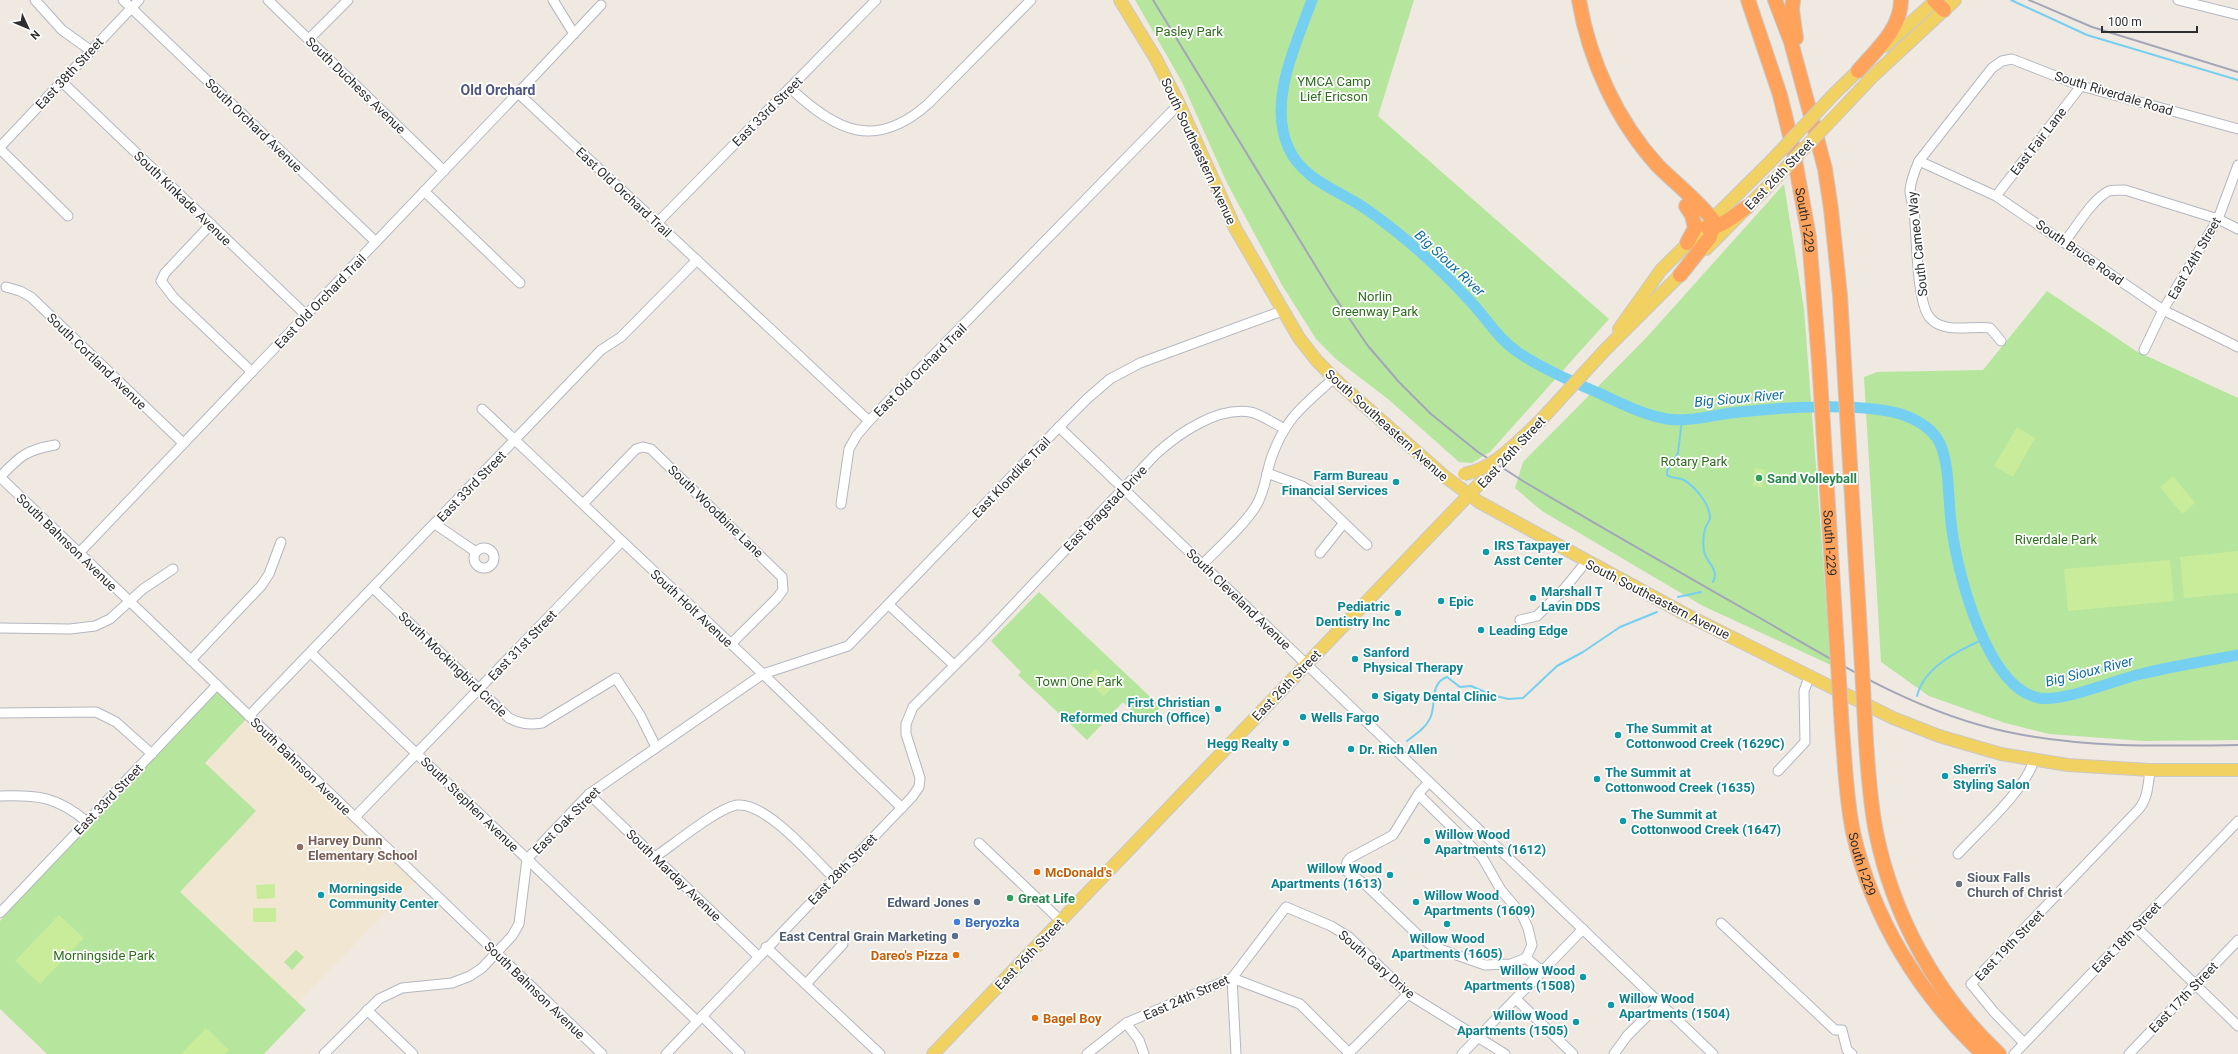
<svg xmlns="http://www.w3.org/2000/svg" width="2238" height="1054" font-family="Roboto,sans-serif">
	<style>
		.education { fill: #f0e6d1 }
		.green { fill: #b6e59e }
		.pitch { fill: #c9ec9a }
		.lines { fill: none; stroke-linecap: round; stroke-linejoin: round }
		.stream { stroke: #75cff0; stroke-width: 2 }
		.river { stroke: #75cff0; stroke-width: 11 }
		.minor-casing { stroke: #b4b7c1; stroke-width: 11 }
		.major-casing { stroke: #c9c9c9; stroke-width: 14 }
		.highway-casing { stroke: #c9c9c9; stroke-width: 16 }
		.minor { stroke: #fff; stroke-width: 9 }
		.major { stroke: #f2d163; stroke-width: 12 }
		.highway { stroke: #ffa35c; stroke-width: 14 }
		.rail { stroke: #a3a6b8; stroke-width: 2 }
		.major-bridge-casing { stroke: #c9c9c9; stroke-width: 14; stroke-linecap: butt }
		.highway-bridge-casing { stroke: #c9c9c9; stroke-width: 16; stroke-linecap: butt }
		.major-bridge { stroke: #f2d163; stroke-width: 12 }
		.highway-bridge { stroke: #ffa35c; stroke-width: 14 }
		.leisure-dot { fill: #2e9e5b; stroke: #fff; stroke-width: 1.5 }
		.culture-dot { fill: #0f9aa8; stroke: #fff; stroke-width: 1.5 }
		.education-dot { fill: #8d6e63; stroke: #fff; stroke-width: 1.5 }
		.food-dot { fill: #e8710a; stroke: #fff; stroke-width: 1.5 }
		.worship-dot { fill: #6b7280; stroke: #fff; stroke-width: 1.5 }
		.service-dot { fill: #5c6f8a; stroke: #fff; stroke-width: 1.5 }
		.shop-dot { fill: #3f7fe0; stroke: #fff; stroke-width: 1.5 }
		.labels { text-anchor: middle; stroke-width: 3.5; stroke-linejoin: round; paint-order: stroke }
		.park-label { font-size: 13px; fill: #2c6e1b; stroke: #fff }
		.street-label { font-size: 13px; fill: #2e2e2e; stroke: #fff }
		.culture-label { font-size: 13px; font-weight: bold; fill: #0d838f; stroke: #fff; text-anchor: start }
		.leisure-label { font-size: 13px; font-weight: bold; fill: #27864d; stroke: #fff; text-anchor: start }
		.education-label { font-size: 13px; font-weight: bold; fill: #785e54; stroke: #fff; text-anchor: start }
		.food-label { font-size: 13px; font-weight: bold; fill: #c56008; stroke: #fff; text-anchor: start }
		.worship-label { font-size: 13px; font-weight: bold; fill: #5b616d; stroke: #fff; text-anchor: start }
		.service-label { font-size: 13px; font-weight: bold; fill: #4e5e75; stroke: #fff; text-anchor: end }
		.shop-label { font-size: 13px; font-weight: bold; fill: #366cbe; stroke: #fff; text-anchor: start }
		.neighbourhood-label { font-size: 14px; font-weight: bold; fill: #4d5680; stroke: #fff }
		.water-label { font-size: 14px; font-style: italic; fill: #0d6fa3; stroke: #fff }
	</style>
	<rect width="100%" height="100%" fill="#efe9e1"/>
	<path class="education" d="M246 720 415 882 298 1003 180 892 256 811 205 763Z"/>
	<g class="green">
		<path d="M1135 0H1414L1378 116 1609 319 1490 452 1472 463 1459 462 1388 399 1337 360 1316 339 1282 285 1226 181 1182 82Z"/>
		<path d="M1784 184 1804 309 1831 665 1703 606 1542 511 1515 488 1523 462 1647 337Z"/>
		<path d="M2047 291 2136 351 2238 398V740L2143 741 2049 734 2005 723 1929 696 1881 662 1864 377 1877 372 1983 370Z"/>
		<path d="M1039 592 1161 707 1143 722 1123 702 1087 740 1018 675 1021 672 991 641Z"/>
		<path d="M217 685 249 716 205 763 256 811 180 892 306 1010 264 1054H47L0 1009V921Z"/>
		<path d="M296 950 304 957 292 970 284 962Z"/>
	</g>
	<g class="pitch">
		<path d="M2017 427 2035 438 2013 477 1994 466Z"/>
		<path d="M1755 468 1765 470 1762 487 1753 486Z"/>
		<path d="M2173 476 2195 503 2182 514 2160 487Z"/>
		<path d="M2238 551V593L2184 598 2180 557Z"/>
		<path d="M2170 560 2174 601 2068 611 2064 569Z"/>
		<path d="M1095 669 1114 686 1104 696 1085 679Z"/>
		<path d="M275 884V898L257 899 256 885Z"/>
		<rect x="253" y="908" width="23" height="14"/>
		<path d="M59 915 84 938 40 984 15 961Z"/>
		<path d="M206 1028 229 1050 225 1054H181Z"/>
	</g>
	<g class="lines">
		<g class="stream">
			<path d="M2011 0 2087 35 2238 80"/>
			<path d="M1682 419 1678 453 1667 471V475C1672 479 1676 477 1682 479 1694 485 1710 504 1710 518 1709 523 1706 525 1705 529 1703 536 1703 544 1704 551 1706 563 1720 569 1713 582"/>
			<path d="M1678 597 1701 592"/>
			<path d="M1917 696C1924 667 1959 650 1984 639"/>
			<path d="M1407 741C1416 734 1427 727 1431 716 1436 702 1430 683 1447 677L1460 687 1471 686 1492 695 1508 699 1523 698 1557 666 1583 652 1620 627 1657 612"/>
		</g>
		<path class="river" d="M1312 0C1296 45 1267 102 1289 149 1303 180 1340 191 1366 209 1403 235 1440 268 1471 302 1487 319 1499 340 1519 353 1545 370 1573 382 1601 394 1622 404 1644 415 1667 419 1687 422 1710 416 1730 413 1773 408 1873 400 1911 418 1924 424 1936 433 1941 446 1950 468 1948 506 1952 530 1958 575 1987 688 2039 698 2065 702 2114 680 2141 674 2173 666 2206 661 2238 655"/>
		<defs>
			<g id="minor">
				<path d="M35 0 62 30 90 50"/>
				<path d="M123 0 376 242"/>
				<path d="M268 0 444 171"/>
				<path d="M553 0 574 34"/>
				<path d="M2178 0 2238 15"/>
				<path d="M309 39 348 0"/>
				<path d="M61 81 306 315"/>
				<path d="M790 88C836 131 875 151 928 104L1031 0"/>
				<path d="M518 93 601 5"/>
				<path d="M0 147 139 0"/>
				<path d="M0 149 68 216"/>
				<path d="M1919 161 1996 196 2163 310 2238 347"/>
				<path d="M424 191 520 283"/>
				<path d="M1996 196 2081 86"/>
				<path d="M657 223 876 0"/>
				<path d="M211 224 165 273 161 281 174 298 252 372"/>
				<path d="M2065 241C2076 228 2093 198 2109 191 2114 190 2120 190 2125 190L2218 219 2238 229"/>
				<path d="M6 287 20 291 31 297 183 443"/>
				<path d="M2001 341 1990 328C1972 325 1945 334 1931 319 1916 305 1917 234 1914 211 1913 205 1910 197 1910 190 1911 180 1915 170 1919 161L1992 68 2002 61 2012 59 2081 86 2238 129"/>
				<path d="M2144 350 2163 310 2218 219 2238 165"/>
				<path d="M482 409 763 674 902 808"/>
				<path d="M1059 427 1713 1054"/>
				<path d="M1267 473 1302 486 1313 493 1367 545"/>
				<path d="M0 477 602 1054"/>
				<path d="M0 477C20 456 26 450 55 445"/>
				<path d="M583 504 636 449 643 447 651 449 782 577 783 590 777 598 731 644"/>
				<path d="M841 504 849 449 857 435 869 421"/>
				<path d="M435 524 476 552"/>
				<circle cx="484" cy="558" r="10"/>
				<path d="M79 553 518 93 869 421 1179 104"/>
				<path d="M1320 553 1343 524"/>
				<path d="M1202 565C1220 546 1242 528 1256 506 1265 492 1266 474 1271 459 1285 418 1303 406 1334 378"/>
				<path d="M373 588 509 718C520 724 529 725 542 723L616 678 640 715 656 747"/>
				<path d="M889 605 954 665"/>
				<path d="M1520 620 1537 616 1564 589 1586 562"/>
				<path d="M0 628 70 629 95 626 110 619 143 589 173 569"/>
				<path d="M311 653 697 1021"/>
				<path d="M191 660 261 586 269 574 281 542"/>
				<path d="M0 713 96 712 116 722 152 754"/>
				<path d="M249 716 601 350 621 337 697 260"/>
				<path d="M1778 771 1805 742 1804 691 1810 675"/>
				<path d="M1429 782 1419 793 1393 835 1350 858 1347 862 1345 870 1366 885 1419 936 1434 947 1485 965 1511 964 1526 958"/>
				<path d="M589 794 758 956"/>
				<path d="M1419 795 1482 857 1501 890 1522 915 1528 928 1532 945 1526 958 1542 971"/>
				<path d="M0 796C37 795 57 796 87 822"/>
				<path d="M355 817 621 542"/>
				<path d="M979 843 1061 921"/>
				<path d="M1958 854C1980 830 2026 789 2034 760"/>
				<path d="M655 857C673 845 720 806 738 805 767 803 813 858 834 878"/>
				<path d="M0 913 217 685"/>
				<path d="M1721 923 1835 1030H1842L1847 1050 1852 1054"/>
				<path d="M2136 927 2238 1026"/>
				<path d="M766 947 880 1054"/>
				<path d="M806 984 843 944"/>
				<path d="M1516 999 1573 1054"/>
				<path d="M367 1010 413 1054"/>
				<path d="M702 1016 740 1054"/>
				<path d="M1126 1023 1139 1040 1144 1054"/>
				<path d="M2024 1043 1994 1012 1971 984 2138 810C2148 799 2148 785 2150 770"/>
				<path d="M324 1054 379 999 402 988 452 983 470 976 482 968 512 936 519 924 527 859 589 794 763 674 848 646 1059 427 1088 398 1110 379 1140 363 1282 311"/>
				<path d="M666 1054 912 797 919 787 920 778 906 734V724L913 707 982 638 1156 454C1179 433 1217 407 1250 412 1261 414 1273 423 1283 428"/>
				<path d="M1087 1054 1126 1023 1232 978 1286 907 1331 926 1349 937 1408 994 1505 1054"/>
				<path d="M1236 1054 1232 978 1300 1004 1349 1053"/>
				<path d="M1348 1054 1408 994"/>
				<path d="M1462 1054 1583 929"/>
				<path d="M1614 1054 1627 1036 1660 1003"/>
				<path d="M2014 1054 2238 821"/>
				<path d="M2129 1054 2238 940"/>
			</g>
			<g id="major">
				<path d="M1120 0 1156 59 1179 104 1235 228 1299 338 1317 361 1340 384 1444 476 1479 502 1685 614 1893 718 1939 736 2001 754 2068 765 2150 770H2238"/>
				<path d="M1885 46 1936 0"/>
				<path d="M1835 93 1864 65"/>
				<path d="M1840 111 1874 75 1955 0"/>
				<path d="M1706 249 1775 179"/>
				<path d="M1619 329 1661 270 1770 162"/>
				<path d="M1539 422 1605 350 1687 268"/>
				<path d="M933 1054 1486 477"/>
			</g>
			<g id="highway">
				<path d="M1579 0C1589 60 1617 121 1658 166 1673 181 1704 206 1714 222L1710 237 1680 275"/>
				<path id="s1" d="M1748 0 1780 95 1792 144 1809 237 1819 361 1836 633"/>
				<path d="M1775 0 1791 42 1814 127 1825 169 1831 209 1840 295 1861 650"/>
				<path d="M1793 0 1792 10 1796 38"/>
				<path d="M1934 0 1944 10"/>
				<path d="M1858 71C1876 50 1901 29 1901 0"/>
				<path d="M1686 206 1692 215 1695 228 1687 243"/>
				<path d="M1707 227C1719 230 1737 213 1747 207"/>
				<path id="s2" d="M1842 729C1845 763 1846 798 1853 832 1872 918 1919 994 1983 1054"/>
				<path d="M1866 741C1868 771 1870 802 1876 832 1893 916 1936 995 1999 1054"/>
			</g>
		</defs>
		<use href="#minor" class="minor-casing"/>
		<use href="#major" class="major-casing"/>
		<use href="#highway" class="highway-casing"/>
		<use href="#minor" class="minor"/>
		<use href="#major" class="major"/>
		<use href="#highway" class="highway"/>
		<g class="rail">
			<path d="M1153 0 1332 293 1368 346 1399 382 1431 414 1478 452 1523 481C1602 528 1681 573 1760 618 1839 664 1917 713 2008 732 2083 748 2161 746 2238 745"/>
			<path d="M2029 0 2092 27 2238 72"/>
		</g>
		<defs>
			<g id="major-bridge">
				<path d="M1770 162 1835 93"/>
				<path d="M1775 179 1840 111"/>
				<path d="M1464 474C1494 469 1517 442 1539 422"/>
			</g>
			<g id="highway-bridge">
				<path d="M1836 633 1842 729"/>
				<path d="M1861 650 1866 741"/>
			</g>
		</defs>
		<use href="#major-bridge" class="major-bridge-casing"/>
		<use href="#highway-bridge" class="highway-bridge-casing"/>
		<use href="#major-bridge" class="major-bridge"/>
		<use href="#highway-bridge" class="highway-bridge"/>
	</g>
	<g class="leisure-dot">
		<circle cx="1759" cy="478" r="4"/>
		<circle cx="1010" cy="898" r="4"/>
	</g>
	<g class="culture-dot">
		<circle cx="1396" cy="482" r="4"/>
		<circle cx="1486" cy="552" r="4"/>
		<circle cx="1533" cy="598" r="4"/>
		<circle cx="1441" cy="601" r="4"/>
		<circle cx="1398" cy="613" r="4"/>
		<circle cx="1481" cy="630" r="4"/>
		<circle cx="1355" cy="659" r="4"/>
		<circle cx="1375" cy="696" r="4"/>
		<circle cx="1218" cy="709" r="4"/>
		<circle cx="1303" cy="717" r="4"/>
		<circle cx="1618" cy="735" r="4"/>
		<circle cx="1286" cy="743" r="4"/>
		<circle cx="1351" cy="749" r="4"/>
		<circle cx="1945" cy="776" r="4"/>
		<circle cx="1597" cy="779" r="4"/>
		<circle cx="1623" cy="821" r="4"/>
		<circle cx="1427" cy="841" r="4"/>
		<circle cx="1390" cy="875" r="4"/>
		<circle cx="321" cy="895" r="4"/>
		<circle cx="1416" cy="902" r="4"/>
		<circle cx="1447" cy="924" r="4"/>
		<circle cx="1583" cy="977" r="4"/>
		<circle cx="1611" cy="1005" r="4"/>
		<circle cx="1576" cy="1022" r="4"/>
	</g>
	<circle class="education-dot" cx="300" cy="847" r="4"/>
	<g class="food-dot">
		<circle cx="1037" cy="872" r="4"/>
		<circle cx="956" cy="955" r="4"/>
		<circle cx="1035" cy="1018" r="4"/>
	</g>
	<circle class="worship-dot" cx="1959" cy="884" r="4"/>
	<g class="service-dot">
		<circle cx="977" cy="902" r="4"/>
		<circle cx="955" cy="936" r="4"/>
	</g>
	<circle class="shop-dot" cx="957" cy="922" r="4"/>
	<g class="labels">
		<g class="park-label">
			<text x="1189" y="36">Pasley Park</text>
			<text x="1334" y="86">YMCA Camp<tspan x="1334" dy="15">Lief Ericson</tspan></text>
			<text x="1375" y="301">Norlin<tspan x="1375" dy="15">Greenway Park</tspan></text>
			<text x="1694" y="466">Rotary Park</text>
			<text x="2056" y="544">Riverdale Park</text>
			<text x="1079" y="686">Town One Park</text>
			<text x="104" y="960">Morningside Park</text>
		</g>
		<g class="street-label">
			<text transform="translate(69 73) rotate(-47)" y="5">East 38th Street</text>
			<text transform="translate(356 85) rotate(44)" y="5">South Duchess Avenue</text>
			<text transform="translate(2114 93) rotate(17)" y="5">South Riverdale Road</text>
			<text transform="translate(767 111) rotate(-45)" y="5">East 33rd Street</text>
			<text transform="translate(254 125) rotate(44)" y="5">South Orchard Avenue</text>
			<text transform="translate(2038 141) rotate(-52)" y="5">East Fair Lane</text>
			<text transform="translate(1199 151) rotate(65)" y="5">South Southeastern Avenue</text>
			<text transform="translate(1779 174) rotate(-46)" y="5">East 26th Street</text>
			<text transform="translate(624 192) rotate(43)" y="5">East Old Orchard Trail</text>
			<text transform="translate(183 198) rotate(44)" y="5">South Kinkade Avenue</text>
			<text dy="5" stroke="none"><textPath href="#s1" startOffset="228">South I-229</textPath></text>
			<text transform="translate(1917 244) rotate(-96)" y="5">South Cameo Way</text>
			<text transform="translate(2080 252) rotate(35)" y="5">South Bruce Road</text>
			<text transform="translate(2194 258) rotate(-60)" y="5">East 24th Street</text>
			<text transform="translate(320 301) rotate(-46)" y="5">East Old Orchard Trail</text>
			<text transform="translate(97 361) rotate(44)" y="5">South Cortland Avenue</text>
			<text transform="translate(920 370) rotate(-45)" y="5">East Old Orchard Trail</text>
			<text transform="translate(1387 425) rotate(42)" y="5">South Southeastern Avenue</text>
			<text transform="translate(1511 452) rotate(-47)" y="5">East 26th Street</text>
			<text transform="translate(1011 477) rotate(-46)" y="5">East Klondike Trail</text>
			<text transform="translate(471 486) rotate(-46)" y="5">East 33rd Street</text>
			<text transform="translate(1105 508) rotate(-46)" y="5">East Bragstad Drive</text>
			<text transform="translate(716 511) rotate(44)" y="5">South Woodbine Lane</text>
			<text transform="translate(67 542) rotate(44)" y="5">South Bahnson Avenue</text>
			<text dy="5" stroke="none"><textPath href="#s1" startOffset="552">South I-229</textPath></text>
			<text transform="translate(1239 599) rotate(44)" y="5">South Cleveland Avenue</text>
			<text transform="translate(1658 599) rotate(27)" y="5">South Southeastern Avenue</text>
			<text transform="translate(692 608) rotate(43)" y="5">South Holt Avenue</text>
			<text transform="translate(522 645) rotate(-46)" y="5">East 31st Street</text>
			<text transform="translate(453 664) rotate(44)" y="5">South Mockingbird Circle</text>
			<text transform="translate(1286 685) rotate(-46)" y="5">East 26th Street</text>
			<text transform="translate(301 766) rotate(44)" y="5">South Bahnson Avenue</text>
			<text transform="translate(108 799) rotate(-46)" y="5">East 33rd Street</text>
			<text transform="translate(470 804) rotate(44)" y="5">South Stephen Avenue</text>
			<text transform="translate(566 820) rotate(-45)" y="5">East Oak Street</text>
			<text dy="5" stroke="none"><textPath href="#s2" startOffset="137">South I-229</textPath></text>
			<text transform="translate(842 869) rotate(-46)" y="5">East 28th Street</text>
			<text transform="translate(674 875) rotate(44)" y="5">South Marday Avenue</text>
			<text transform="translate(2126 937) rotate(-46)" y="5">East 18th Street</text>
			<text transform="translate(2009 945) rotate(-46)" y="5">East 19th Street</text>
			<text transform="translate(1029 954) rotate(-46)" y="5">East 26th Street</text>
			<text transform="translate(1377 964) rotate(41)" y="5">South Gary Drive</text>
			<text transform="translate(535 990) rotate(44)" y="5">South Bahnson Avenue</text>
			<text transform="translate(1186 997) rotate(-24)" y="5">East 24th Street</text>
			<text transform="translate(2183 997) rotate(-46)" y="5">East 17th Street</text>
		</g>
		<g class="culture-label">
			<text x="1388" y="480" text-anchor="end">Farm Bureau<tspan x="1388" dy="15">Financial Services</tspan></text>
			<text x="1494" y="550">IRS Taxpayer<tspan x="1494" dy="15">Asst Center</tspan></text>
			<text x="1541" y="596">Marshall T<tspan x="1541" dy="15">Lavin DDS</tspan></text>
			<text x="1449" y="606">Epic</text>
			<text x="1390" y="611" text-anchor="end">Pediatric<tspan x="1390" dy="15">Dentistry Inc</tspan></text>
			<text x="1489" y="635">Leading Edge</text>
			<text x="1363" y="657">Sanford<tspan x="1363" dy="15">Physical Therapy</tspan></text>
			<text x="1383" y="701">Sigaty Dental Clinic</text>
			<text x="1210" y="707" text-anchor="end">First Christian<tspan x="1210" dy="15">Reformed Church (Office)</tspan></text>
			<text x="1311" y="722">Wells Fargo</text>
			<text x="1626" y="733">The Summit at<tspan x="1626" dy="15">Cottonwood Creek (1629C)</tspan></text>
			<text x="1278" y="748" text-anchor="end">Hegg Realty</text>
			<text x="1359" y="754">Dr. Rich Allen</text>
			<text x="1953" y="774">Sherri's<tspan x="1953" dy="15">Styling Salon</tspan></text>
			<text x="1605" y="777">The Summit at<tspan x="1605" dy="15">Cottonwood Creek (1635)</tspan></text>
			<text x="1631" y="819">The Summit at<tspan x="1631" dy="15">Cottonwood Creek (1647)</tspan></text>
			<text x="1435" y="839">Willow Wood<tspan x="1435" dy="15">Apartments (1612)</tspan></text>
			<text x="1382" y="873" text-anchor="end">Willow Wood<tspan x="1382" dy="15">Apartments (1613)</tspan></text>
			<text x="329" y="893">Morningside<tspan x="329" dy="15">Community Center</tspan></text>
			<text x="1424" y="900">Willow Wood<tspan x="1424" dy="15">Apartments (1609)</tspan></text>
			<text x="1447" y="943" text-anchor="middle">Willow Wood<tspan x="1447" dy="15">Apartments (1605)</tspan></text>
			<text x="1575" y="975" text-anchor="end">Willow Wood<tspan x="1575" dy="15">Apartments (1508)</tspan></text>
			<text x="1619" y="1003">Willow Wood<tspan x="1619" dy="15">Apartments (1504)</tspan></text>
			<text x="1568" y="1020" text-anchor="end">Willow Wood<tspan x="1568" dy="15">Apartments (1505)</tspan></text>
		</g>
		<g class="leisure-label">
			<text x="1767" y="483">Sand Volleyball</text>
			<text x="1018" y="903">Great Life</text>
		</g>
		<g class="education-label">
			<text x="308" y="845">Harvey Dunn<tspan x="308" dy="15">Elementary School</tspan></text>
		</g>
		<g class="food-label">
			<text x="1045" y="877">McDonald's</text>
			<text x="948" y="960" text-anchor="end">Dareo's Pizza</text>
			<text x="1043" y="1023">Bagel Boy</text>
		</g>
		<g class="worship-label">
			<text x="1967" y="882">Sioux Falls<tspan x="1967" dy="15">Church of Christ</tspan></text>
		</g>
		<g class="service-label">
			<text x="969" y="907">Edward Jones</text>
			<text x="947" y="941">East Central Grain Marketing</text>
		</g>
		<g class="shop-label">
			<text x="965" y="927">Beryozka</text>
		</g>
		<g class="neighbourhood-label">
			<text x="498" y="95">Old Orchard</text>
		</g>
		<g class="water-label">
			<text transform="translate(1450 263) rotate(43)" y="5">Big Sioux River</text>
			<text transform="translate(1739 398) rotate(-5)" y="5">Big Sioux River</text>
			<text transform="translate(2089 671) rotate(-14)" y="5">Big Sioux River</text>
		</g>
	</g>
	<g transform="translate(28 28) rotate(134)" stroke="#ffffff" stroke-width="3" paint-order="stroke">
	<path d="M0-3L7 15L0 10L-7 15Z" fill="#2e2e2e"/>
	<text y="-6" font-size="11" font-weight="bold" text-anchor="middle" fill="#2e2e2e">N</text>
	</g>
	<path d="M2102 26v6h95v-6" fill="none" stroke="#2e2e2e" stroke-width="2"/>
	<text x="2108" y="26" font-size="12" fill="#2e2e2e" stroke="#ffffff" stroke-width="3" paint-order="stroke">100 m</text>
</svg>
